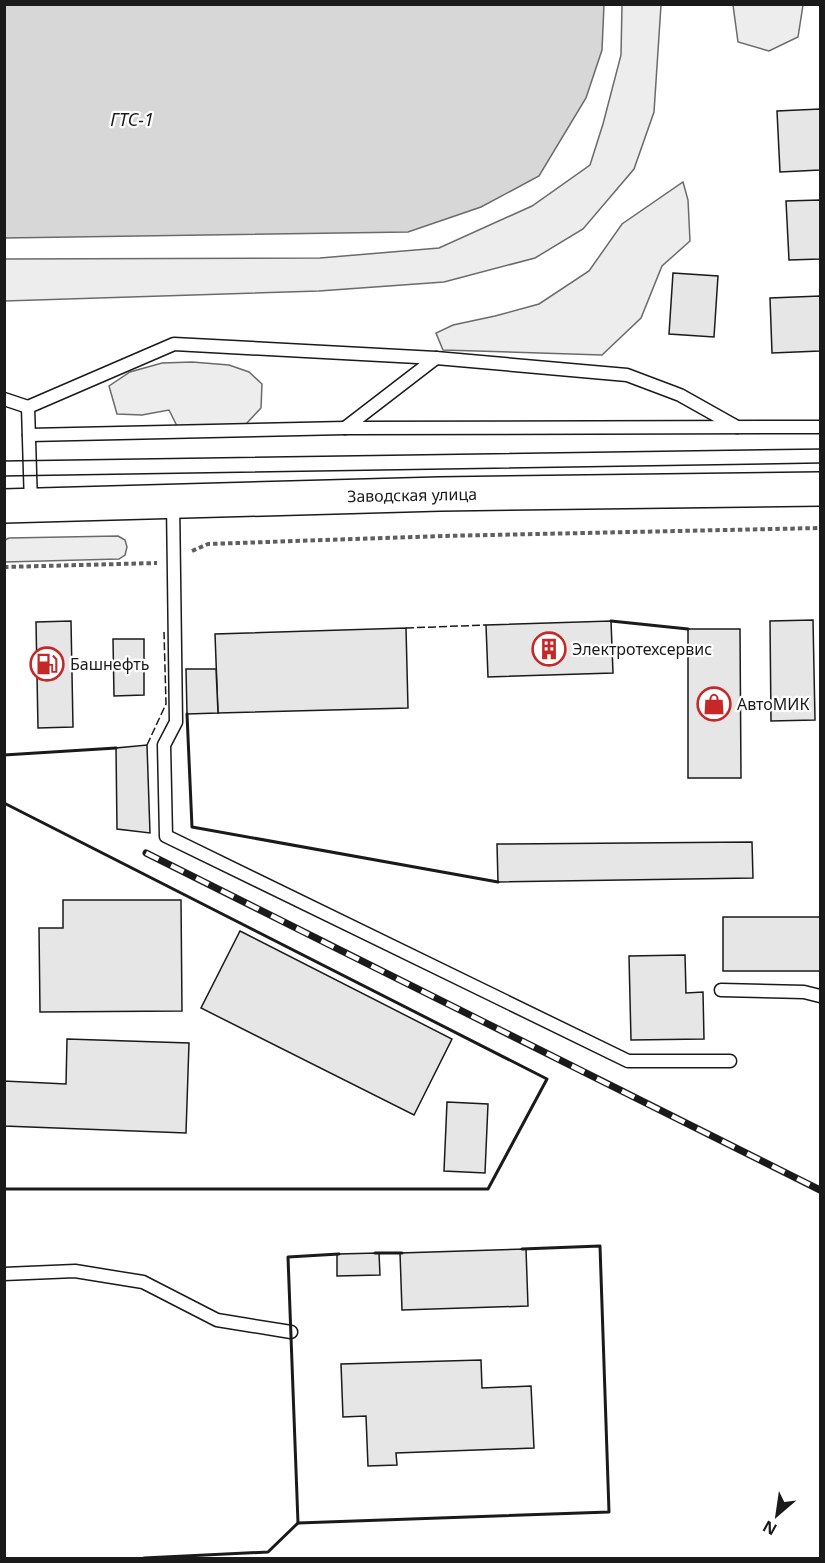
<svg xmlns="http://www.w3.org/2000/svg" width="825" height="1563" font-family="'Noto Sans',sans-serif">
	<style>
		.built { fill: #ededed; stroke: #6a6a6a; stroke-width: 1.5 }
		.water { fill: #d7d7d7; stroke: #6a6a6a; stroke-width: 1.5 }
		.building { fill: #e6e6e6; stroke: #1a1a1a; stroke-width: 1.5 }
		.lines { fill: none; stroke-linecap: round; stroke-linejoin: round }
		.service-casing { stroke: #1a1a1a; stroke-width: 15 }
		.primary-casing { stroke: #1a1a1a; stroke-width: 36 }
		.path { stroke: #5f5f5f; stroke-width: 4; stroke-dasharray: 4.5 3; stroke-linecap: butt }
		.service { stroke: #fff; stroke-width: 12 }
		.primary { stroke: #fff; stroke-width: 33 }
		.tram { stroke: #1a1a1a; stroke-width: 1.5 }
		.rail-casing { stroke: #1a1a1a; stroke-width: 7 }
		.rail { stroke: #fff; stroke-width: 4.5; stroke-dasharray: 14; stroke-linecap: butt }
		.fence { stroke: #1a1a1a; stroke-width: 1.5; stroke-dasharray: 8 3; stroke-linecap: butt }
		.wall { stroke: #1a1a1a; stroke-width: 3 }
		.labels { text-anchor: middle; stroke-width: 4.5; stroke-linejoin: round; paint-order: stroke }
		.street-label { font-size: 16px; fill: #1a1a1a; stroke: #fff }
		.poi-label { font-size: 16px; fill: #1a1a1a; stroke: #fff; text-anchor: start }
		.water-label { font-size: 18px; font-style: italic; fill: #1a1a1a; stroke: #fff }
	</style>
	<rect width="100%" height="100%" fill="#fff"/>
	<g class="built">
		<path d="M622 5H661L654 112 634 169 583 229 535 258 444 282 319 291 5 301V259L320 258 439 248 532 206 590 165 603 124 621 55Z"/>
		<path d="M733 5H803L798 37 769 51 738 42Z"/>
		<path d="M683 182 688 200 690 241 662 266 641 318 602 355 443 350 436 333 453 325 495 316 539 304 589 271 622 224Z"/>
		<path d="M192 362 229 365 249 372 262 384 261 408 246 424 209 426H177L169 410 142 415 117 414 109 386 130 372 162 363Z"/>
		<path d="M118 536 125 540 127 547 125 555 119 559 5 562V540L9 538Z"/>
	</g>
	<path class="water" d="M4 5 5 4 604 5 602 50 586 98 539 176 481 207 408 232 5 238Z"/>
	<g class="building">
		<path d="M820 109V170L780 172 777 111Z"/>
		<path d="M820 200V259L789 260 786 201Z"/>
		<path d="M673 273 718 276 714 337 669 334Z"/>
		<path d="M820 296V351L772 353 770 298Z"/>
		<path d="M813 620 815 720 771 721 770 621Z"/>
		<path d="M71 621 73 727 38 728 36 622Z"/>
		<path d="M611 621 613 673 488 677 486 625Z"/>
		<path d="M406 628 408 708 218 713 215 634Z"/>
		<path d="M688 629H740L741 778H688Z"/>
		<path d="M113 639H144V695L114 696Z"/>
		<path d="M186 669H216L218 713 187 714Z"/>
		<path d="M147 745 150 833 117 829 116 748Z"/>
		<path d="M752 842 753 878 498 882 497 844Z"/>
		<path d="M63 900H181L182 1011 40 1012 39 928H63Z"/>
		<rect x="723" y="917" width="97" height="54"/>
		<path d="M240 931 452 1039 414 1115 201 1008Z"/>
		<path d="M685 955 686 993 703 992 704 1039 631 1040 629 956Z"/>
		<path d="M67 1039 189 1043 186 1133 4 1126V1081L66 1084Z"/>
		<path d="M447 1102 488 1104 485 1173 444 1171Z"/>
		<path d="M526 1249 528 1306 402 1310 400 1253Z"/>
		<path d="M379 1253 380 1275 337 1276V1254Z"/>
		<path d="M481 1360 482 1388 531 1386 534 1448 396 1453 397 1465 368 1466 366 1416 343 1417 341 1364Z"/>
	</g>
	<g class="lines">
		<defs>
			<g id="service">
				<path d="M4 399 28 407 174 344 436 358 627 375 680 395 737 427"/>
				<path d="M28 407 31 505"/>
				<path d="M345 428 436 358"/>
				<path d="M29 435 345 428 820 427"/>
				<path d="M173 503 176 722 164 745 166 836 628 1061H730"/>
				<path d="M721 990 804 992 820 996"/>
				<path d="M4 1274 75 1271 143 1282 217 1320 291 1332"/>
			</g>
			<path id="primary" d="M4 506 440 494 820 489"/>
		</defs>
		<use href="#service" class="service-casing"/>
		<use href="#primary" class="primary-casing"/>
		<g class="path">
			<path d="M192 551 208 544 442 536 820 528"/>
			<path d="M4 567 157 563"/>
		</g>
		<use href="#service" class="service"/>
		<use href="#primary" class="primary"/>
		<g class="tram">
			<path d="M4 461 820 449"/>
			<path d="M4 476 820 463"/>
		</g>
		<defs>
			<path id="rail" d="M146 853 820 1190"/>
		</defs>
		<use href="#rail" class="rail-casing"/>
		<use href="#rail" class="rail"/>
		<g class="fence">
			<path d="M406 628 486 625"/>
			<path d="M147 745 166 704 164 632"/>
		</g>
		<g class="wall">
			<path d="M611 621 688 629"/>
			<path d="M187 714 192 827 498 882"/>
			<path d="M4 755 116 748"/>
			<path d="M4 803 547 1079 488 1189H4"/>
			<path d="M375 1253H402"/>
			<path d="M298 1523 288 1257 339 1254"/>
			<path d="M144 1558 268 1552 298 1523 609 1512 600 1246 522 1249"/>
		</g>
	</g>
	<defs>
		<symbol id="building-ring" viewBox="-11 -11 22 22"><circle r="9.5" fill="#fff" stroke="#c62828" stroke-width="1.5"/><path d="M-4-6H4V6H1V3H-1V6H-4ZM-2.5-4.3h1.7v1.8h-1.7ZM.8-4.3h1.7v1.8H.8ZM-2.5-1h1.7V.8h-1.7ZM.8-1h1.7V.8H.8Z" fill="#c62828"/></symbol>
		<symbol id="fuel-ring" viewBox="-11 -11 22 22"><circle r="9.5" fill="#fff" stroke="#c62828" stroke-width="1.5"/><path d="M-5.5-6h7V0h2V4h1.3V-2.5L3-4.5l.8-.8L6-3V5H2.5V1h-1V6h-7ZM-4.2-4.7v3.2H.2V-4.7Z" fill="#c62828"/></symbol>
		<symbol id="shop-ring" viewBox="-11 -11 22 22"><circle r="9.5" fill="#fff" stroke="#c62828" stroke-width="1.5"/><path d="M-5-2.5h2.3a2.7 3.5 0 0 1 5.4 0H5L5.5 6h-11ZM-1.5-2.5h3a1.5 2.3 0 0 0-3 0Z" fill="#c62828"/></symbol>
	</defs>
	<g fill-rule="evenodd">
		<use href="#building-ring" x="530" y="630" width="38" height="38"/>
		<use href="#fuel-ring" x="28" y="645" width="38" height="38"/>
		<use href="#shop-ring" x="695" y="685" width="38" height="38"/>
	</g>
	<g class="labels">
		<g class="street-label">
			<text transform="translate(412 495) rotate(-1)" y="6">Заводская улица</text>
		</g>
		<g class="poi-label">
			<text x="572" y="655">Электротехсервис</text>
			<text x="70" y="670">Башнефть</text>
			<text x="737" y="710">АвтоМИК</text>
		</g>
		<g class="water-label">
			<text x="132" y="126">ГТС-1</text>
		</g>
	</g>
	<rect width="825" height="1563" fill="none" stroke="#1a1a1a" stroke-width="12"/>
	<g transform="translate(777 1515) rotate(209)" stroke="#ffffff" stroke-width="4.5" paint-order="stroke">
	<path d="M0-4.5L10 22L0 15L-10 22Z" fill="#1a1a1a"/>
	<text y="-9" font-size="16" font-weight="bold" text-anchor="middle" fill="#1a1a1a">N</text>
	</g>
</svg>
